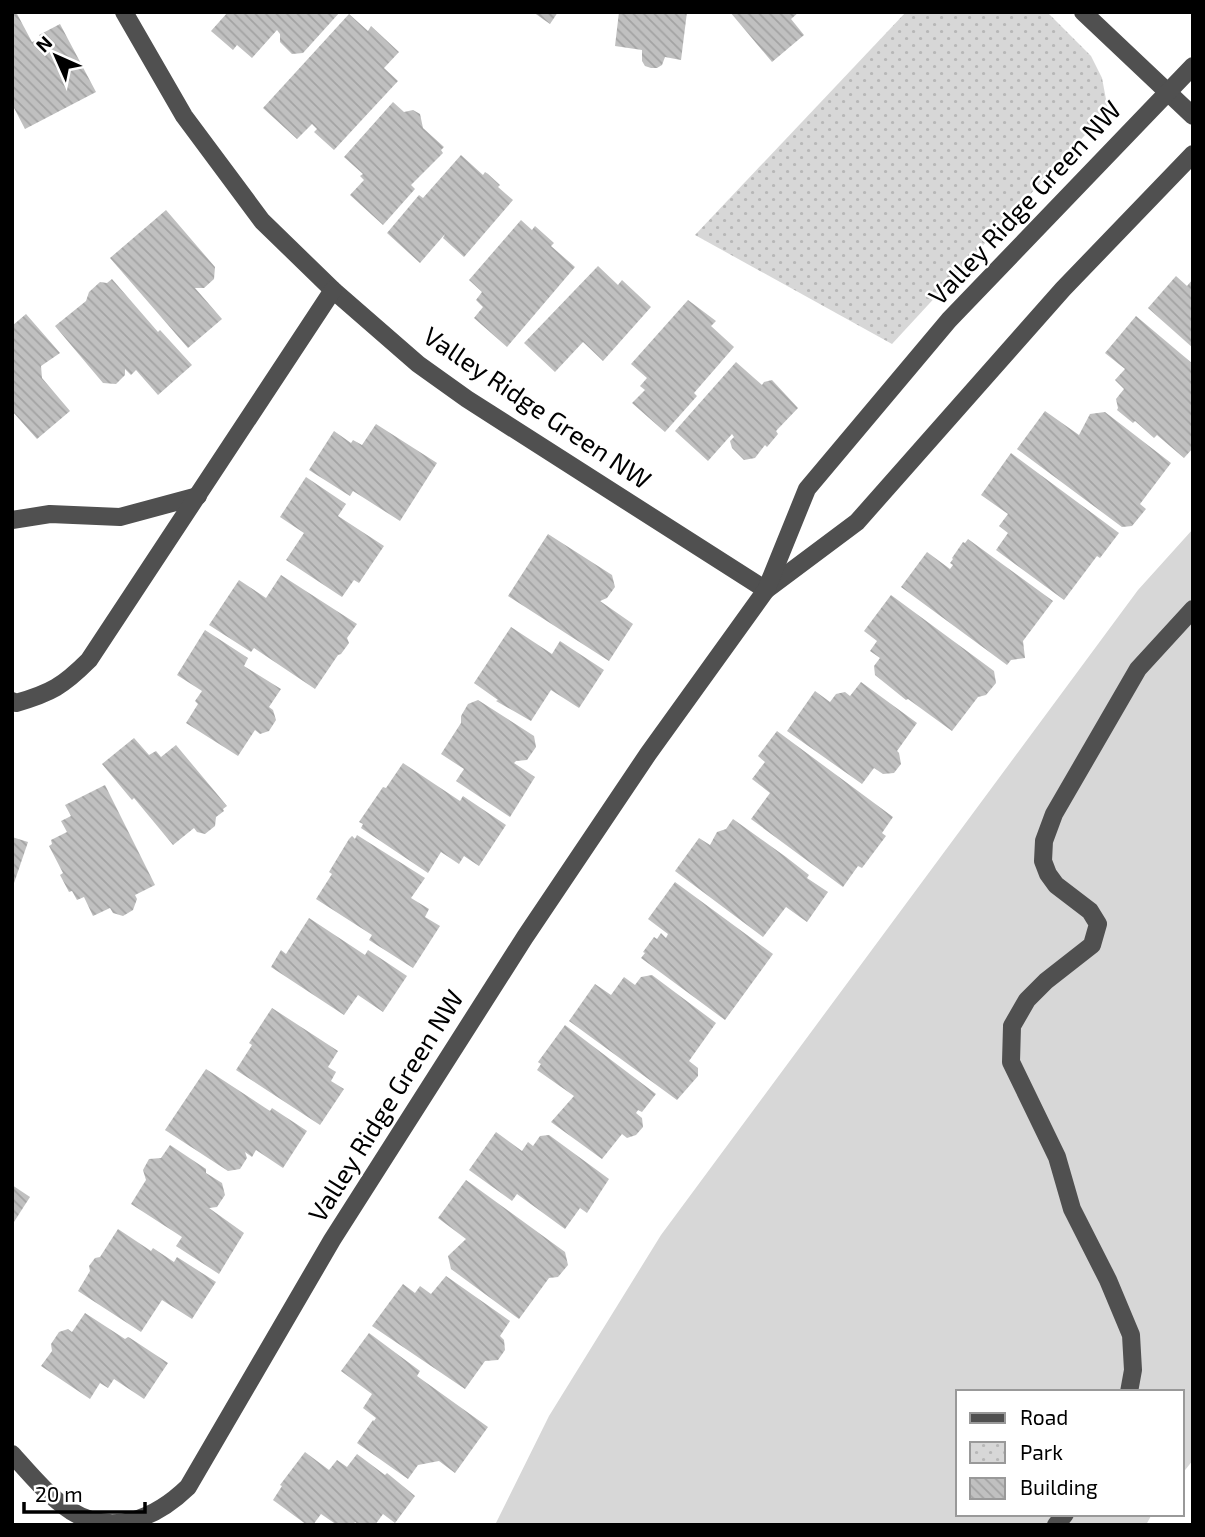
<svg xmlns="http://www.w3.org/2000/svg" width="1205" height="1537" font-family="'Exo 2',sans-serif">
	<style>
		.grass { fill: #d7d7d7 }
		.park { fill: url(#park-dots) }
		.building { fill: url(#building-back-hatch) }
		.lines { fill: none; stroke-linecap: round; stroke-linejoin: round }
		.minor { stroke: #505050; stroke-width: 18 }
		.labels { text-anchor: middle; stroke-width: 5; stroke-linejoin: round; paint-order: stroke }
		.street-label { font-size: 26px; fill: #000; stroke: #fff }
	</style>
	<defs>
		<pattern id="park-dots" width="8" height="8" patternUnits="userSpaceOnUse" patternTransform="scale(1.75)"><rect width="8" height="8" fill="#d7d7d7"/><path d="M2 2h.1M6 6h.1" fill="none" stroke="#b7b7b7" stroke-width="1.8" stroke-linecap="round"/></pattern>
		<pattern id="building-back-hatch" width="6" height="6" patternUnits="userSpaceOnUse" patternTransform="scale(1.75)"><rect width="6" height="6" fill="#c0c0c0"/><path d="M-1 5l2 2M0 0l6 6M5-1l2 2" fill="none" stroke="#a3a3a3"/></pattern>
	</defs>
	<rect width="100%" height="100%" fill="#fff"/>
	<path class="grass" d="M1193 529V1460L1182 1474V1392H958V1514H1152L1146 1525H495L549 1416 661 1235 1138 590Z"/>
	<path class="park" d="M906 12H1047L1091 56 1102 78 1108 110 892 344 695 235Z"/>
	<g class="building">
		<path d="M12 12H16L32 42 41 38 39 35 60 24 96 92 25 129 12 104Z"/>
		<path d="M228 12H340L303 53 292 54 280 42V34L277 30 252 58 237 45 233 50 211 31Z"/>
		<path d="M533 12H558L550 24Z"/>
		<path d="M619 12H687L681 60 665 57 662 65 657 68H651L645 66 642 61V50L615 46Z"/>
		<path d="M730 12H799L791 19 804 35 772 62Z"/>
		<path d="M349 14 368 31 371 26 399 52 384 68 398 81 334 150 314 132 317 129 312 124 297 139 263 108Z"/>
		<path d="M393 102 404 112 413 110 420 114 423 128 444 147 441 150 443 153 411 185 415 189 383 225 350 195 364 180 360 176 363 174 344 157Z"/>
		<path d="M461 155 483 175 485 172 488 174 500 185 498 187 513 200 464 257 443 238 445 234 420 263 387 233 419 195 423 198Z"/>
		<path d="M166 210 215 267 214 279 204 288H195L222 319 188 348 110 258Z"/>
		<path d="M521 220 532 230 535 226 554 243 551 246 575 267 507 347 474 318 483 307 476 300 482 292 469 280Z"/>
		<path d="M598 266 618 285 622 280 651 307 603 361 583 342 555 372 524 343Z"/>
		<path d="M1176 276 1187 286 1193 279V348L1148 308Z"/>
		<path d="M112 279 158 332 160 330 192 365 158 395 136 370 131 375 125 369V375L116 384 103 383 55 326 86 301 89 292 100 282 107 283Z"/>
		<path d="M688 300 716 321 711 326 734 347 694 393 697 396 665 432 632 403 645 390 640 386 647 378 631 364Z"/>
		<path d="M26 314 60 353 41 366 42 378 70 411 37 439 12 411V326Z"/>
		<path d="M1136 316 1193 364V448L1184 458 1157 435 1154 438 1135 421 1133 423 1117 410 1118 408 1116 399 1124 389 1115 380 1125 369 1105 353Z"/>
		<path d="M736 362 762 385 764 382 772 380 798 408 776 431 778 434 767 447 765 445 755 458 744 460 732 448 730 441 734 437 732 434 708 461 675 431Z"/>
		<path d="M1045 411 1079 435 1090 414 1105 412 1171 463 1140 504 1146 509 1132 526 1122 527 1017 449Z"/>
		<path d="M376 424 437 463 400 521 353 491 350 496 309 470 334 431 351 443 353 440 362 445Z"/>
		<path d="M1011 453 1119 533 1100 558 1097 556 1064 600 996 550 1008 533 999 526 1008 514 981 495Z"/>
		<path d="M306 477 346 504 338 516 384 546 359 583 354 580 342 597 286 560 304 533 280 517Z"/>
		<path d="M548 534 612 575 615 587 607 598 600 601 633 624 609 661 508 596Z"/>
		<path d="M968 539 1053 601 1023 641 1025 658 1011 660 1007 665 901 587 927 552 950 569 953 565 950 563 953 559 952 558 963 542 965 543Z"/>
		<path d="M281 575 357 624 347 638 349 643 341 654 338 655 315 689 254 648 251 652 209 625 239 580 266 598Z"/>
		<path d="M891 595 994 671 996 683 986 695 978 697 952 731 908 699 906 700 875 675 874 666 880 658 870 651 877 641 864 631Z"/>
		<path d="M511 627 552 654 560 641 604 670 579 708 551 690 531 721 496 701 498 700 474 683Z"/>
		<path d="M205 630 248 658 244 666 281 689 269 707 273 710 276 720 269 731 260 734 255 730 238 756 186 723 198 704 195 701 202 691 177 675Z"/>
		<path d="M861 682 917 723 897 751 899 753 901 764 894 773 883 774 874 768 862 784 787 731 815 691 830 702 836 694 845 692 850 696Z"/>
		<path d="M478 700 534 736 536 747 527 760 516 761 514 763 535 777 510 817 456 781 464 769 441 754 461 723V716L468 704Z"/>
		<path d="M777 731 893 817 882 833 886 836 862 868 858 866 843 887 751 819 770 793 752 779 765 762 758 756Z"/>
		<path d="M134 738 149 755 156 751 161 757 176 745 227 806 223 809 224 811 216 817 215 826 205 834 197 832 194 828 173 845 134 798 132 800 102 764Z"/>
		<path d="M403 763 460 801 463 796 506 825 479 866 464 856 459 864 441 852 428 873 361 828 363 824 359 822 383 787 386 788Z"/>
		<path d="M105 785 155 885 135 895 137 899 133 910 123 916 113 913 110 908 93 916 84 897 77 900 72 891 69 892 60 875 63 873 49 846 52 844 51 840 67 832 61 821 71 816 65 805Z"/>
		<path d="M733 819 786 857 809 875 807 878 828 892 807 922 786 907 763 937 675 871 699 838 710 845 717 832 726 829Z"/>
		<path d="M357 835 425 878 411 898 429 909 425 917 440 926 413 968 369 940 372 935 316 899 332 874 329 872 349 839 352 836 355 839Z"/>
		<path d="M12 837 28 842 13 886H12Z"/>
		<path d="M675 882 773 954 725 1020 641 958 645 953 643 952 654 937 657 939 661 933 666 938 668 934 648 919Z"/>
		<path d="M309 918 365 955 368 950 407 976 383 1012 358 995 344 1015 271 967 281 950 286 954Z"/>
		<path d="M652 975 716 1023 689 1061 698 1068V1076L677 1100 569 1021 595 984 611 995 624 977 635 985 641 977Z"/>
		<path d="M272 1008 338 1051 328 1067 336 1072 331 1081 344 1089 320 1125 236 1070 252 1045 249 1043Z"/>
		<path d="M565 1025 656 1094 642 1112 638 1110 636 1113 642 1118 643 1127 636 1135 627 1138 622 1134 602 1159 551 1122 574 1096 537 1070 541 1064 538 1062Z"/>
		<path d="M206 1069 270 1111 272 1108 307 1131 283 1168 256 1150 252 1157 245 1152 247 1158 240 1169 228 1171 165 1130Z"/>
		<path d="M496 1132 522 1151 528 1142 533 1146 540 1136 549 1135 609 1179 587 1213 580 1208 565 1229 517 1194 512 1201 469 1170Z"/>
		<path d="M170 1145 206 1169V1173L222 1183 225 1195 217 1207 209 1208 244 1233 219 1274 176 1246 182 1237 131 1204 146 1180 143 1170 149 1159 161 1158Z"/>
		<path d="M466 1180 565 1252 568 1265 558 1277 549 1278 519 1319 451 1269 448 1256 466 1239 438 1218Z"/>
		<path d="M12 1185 30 1197 12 1225Z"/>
		<path d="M118 1229 151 1251 153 1248 174 1262 177 1257 216 1282 192 1319 162 1300 141 1332 78 1291 90 1271 89 1266 95 1258 100 1257Z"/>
		<path d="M446 1276 510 1321 500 1336 504 1340 505 1350 498 1360 485 1361 465 1389 372 1326 403 1284 415 1293 420 1286 431 1294Z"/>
		<path d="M85 1313 125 1339 128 1337 130 1338 168 1363 144 1399 114 1379 108 1388 100 1383 90 1399 41 1366 52 1351 51 1344 59 1332 68 1329 72 1332Z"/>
		<path d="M369 1333 420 1371 417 1376 488 1427 455 1473 439 1461 418 1465 408 1479 357 1443 373 1420 374 1421 376 1418 363 1408 372 1394 341 1371Z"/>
		<path d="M305 1452 329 1470 337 1460 347 1467 357 1454 385 1475 387 1473 415 1496 395 1523 383 1514 375 1525H359L355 1522 353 1525H337L321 1514 313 1525H307L273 1500 282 1486 280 1485Z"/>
	</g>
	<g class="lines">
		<g class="minor">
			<path d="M124 12 184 116 262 221 333 290 418 364 467 399 766 590"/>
			<path d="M1083 12 1193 116"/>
			<path d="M12 520 50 514 120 517 198 496"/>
			<path d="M766 590 857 522 1063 289 1193 154"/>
			<path d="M12 701 16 703C51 693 63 686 89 660L333 290"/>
			<path d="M1129 1392 1133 1370 1131 1335 1108 1280 1072 1209 1057 1157 1011 1062 1012 1026 1027 1000 1046 981 1092 945 1098 924 1090 911 1056 885 1048 874 1043 861 1044 841 1054 814 1138 669 1193 609"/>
			<path d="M12 1454C30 1474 48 1496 71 1511 113 1537 156 1518 188 1487L332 1240 525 937 648 754 766 590 807 489 949 320 1193 66"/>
			<path d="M1056 1525 1065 1514"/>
		</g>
	</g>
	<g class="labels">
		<g class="street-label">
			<text transform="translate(1025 203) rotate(-47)" y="9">Valley Ridge Green NW</text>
			<text transform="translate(537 408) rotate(34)" y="9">Valley Ridge Green NW</text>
			<text transform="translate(386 1106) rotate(-58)" y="9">Valley Ridge Green NW</text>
		</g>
	</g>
	<rect width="1205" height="1537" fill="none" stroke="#000000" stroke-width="28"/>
	<rect x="956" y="1390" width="228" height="126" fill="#ffffff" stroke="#999999" stroke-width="2"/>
	<rect x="970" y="1413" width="35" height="10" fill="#505050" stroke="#999999" stroke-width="2"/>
	<text x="1020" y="1425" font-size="21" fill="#000000">Road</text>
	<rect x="970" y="1442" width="35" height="21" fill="url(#park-dots)" stroke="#999999" stroke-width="2"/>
	<text x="1020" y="1460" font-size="21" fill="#000000">Park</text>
	<rect x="970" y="1478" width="35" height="21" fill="url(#building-back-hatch)" stroke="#999999" stroke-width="2"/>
	<text x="1020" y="1495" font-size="21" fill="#000000">Building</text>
	<g transform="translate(56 56) rotate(315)" stroke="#ffffff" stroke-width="5" paint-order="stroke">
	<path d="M0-5L12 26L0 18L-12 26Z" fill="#000000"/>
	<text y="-10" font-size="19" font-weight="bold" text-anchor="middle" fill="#000000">N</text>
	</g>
	<path d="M24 1502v10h121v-10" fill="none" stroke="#000000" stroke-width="3.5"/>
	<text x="35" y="1502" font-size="21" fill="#000000" stroke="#ffffff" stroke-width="5" paint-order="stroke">20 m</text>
</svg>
